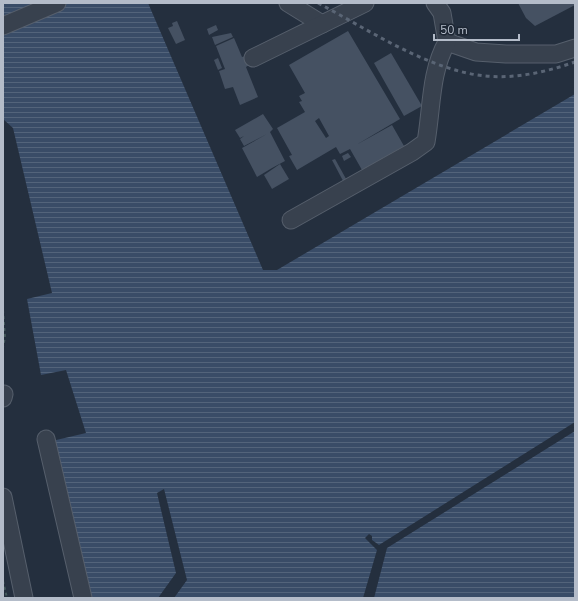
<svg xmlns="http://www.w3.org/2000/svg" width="578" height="601" font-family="'Nunito Sans',sans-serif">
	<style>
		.water { fill: url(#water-rules) }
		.pier { fill: #242f3e }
		.building { fill: #455162; fill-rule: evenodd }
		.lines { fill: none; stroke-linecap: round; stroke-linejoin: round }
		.minor-casing { stroke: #565f6c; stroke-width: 19 }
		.path { stroke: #44595c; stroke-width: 2; stroke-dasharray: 3 3; stroke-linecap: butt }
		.minor { stroke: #38414e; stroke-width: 17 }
		.rail { stroke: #5a6575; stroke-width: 3; stroke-dasharray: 4 4; stroke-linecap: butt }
	</style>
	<defs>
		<pattern id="water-rules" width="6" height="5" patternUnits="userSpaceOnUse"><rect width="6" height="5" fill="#394c67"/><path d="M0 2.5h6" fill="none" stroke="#53647b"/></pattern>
	</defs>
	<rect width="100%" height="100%" fill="#242f3e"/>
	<path class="water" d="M3 3H148L263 270H277L575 94V598H89L52 441 86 433 66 370 41 375 27 299 52 293 13 128 3 119Z"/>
	<g class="pier">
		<path d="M575 422V431L387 548 374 598H363L377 550 365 538 369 534 372 536V540L379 545Z"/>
		<path d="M164 489 187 580 174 598H158L176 573 157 493Z"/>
	</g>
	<g class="building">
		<path d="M518 3H575V5L535 26 526 18Z"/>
		<path d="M177 21 185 40 176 44 168 28 173 26 172 23Z"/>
		<path d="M216 25 218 30 209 35 207 29Z"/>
		<path d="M348 31 400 119 356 145 392 125 404 146 362 170 350 149 340 154 336 147 297 170 289 156 292 155 277 128 305 112 299 102 302 101 299 96 305 93 289 65ZM319 118 329 136 326 138 315 121Z"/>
		<path d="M231 33 233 37 215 45 212 37Z"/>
		<path d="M234 38 242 57 246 56 249 65 246 67 258 97 240 105 233 87 225 89 219 71 225 69 216 46Z"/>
		<path d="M391 53 422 106 404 116 374 63Z"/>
		<path d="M218 58 222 68 218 70 214 60Z"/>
		<path d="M263 114 273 129 270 132 285 161 272 168 259 145 272 168 257 177 242 148 267 134 244 146 240 139 244 136 240 138 235 130Z"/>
		<path d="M348 153 351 157 344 161 342 156Z"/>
		<path d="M335 159 345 177 347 181 344 182 342 179 332 160Z"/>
		<path d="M280 164 289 179 272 189 264 175Z"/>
	</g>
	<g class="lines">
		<defs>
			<g id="minor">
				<path d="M288 3 322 24"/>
				<path d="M435 3 442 13 447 42 476 52 506 54H556L575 48"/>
				<path d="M3 26 57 3"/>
				<path d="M253 58 365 3"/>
				<path d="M291 220 412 152 426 142C432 108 430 72 447 42"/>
				<path d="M3 398 4 394"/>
				<path d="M46 439 83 598"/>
				<path d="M3 497 24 598"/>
			</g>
		</defs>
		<use href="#minor" class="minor-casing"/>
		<g class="path">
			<path d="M3 310 5 337 3 347"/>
			<path d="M3 581 7 598"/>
		</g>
		<use href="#minor" class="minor"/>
		<path class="rail" d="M318 3C369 30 428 70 485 76 516 79 546 72 575 62"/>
	</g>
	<rect width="578" height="601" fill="none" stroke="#b4bcc9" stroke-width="8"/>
	<path d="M434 34v6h85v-6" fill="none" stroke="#b4bcc9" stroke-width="2"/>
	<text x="440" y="34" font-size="12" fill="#b4bcc9" stroke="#1d2633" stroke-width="3" paint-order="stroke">50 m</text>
</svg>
